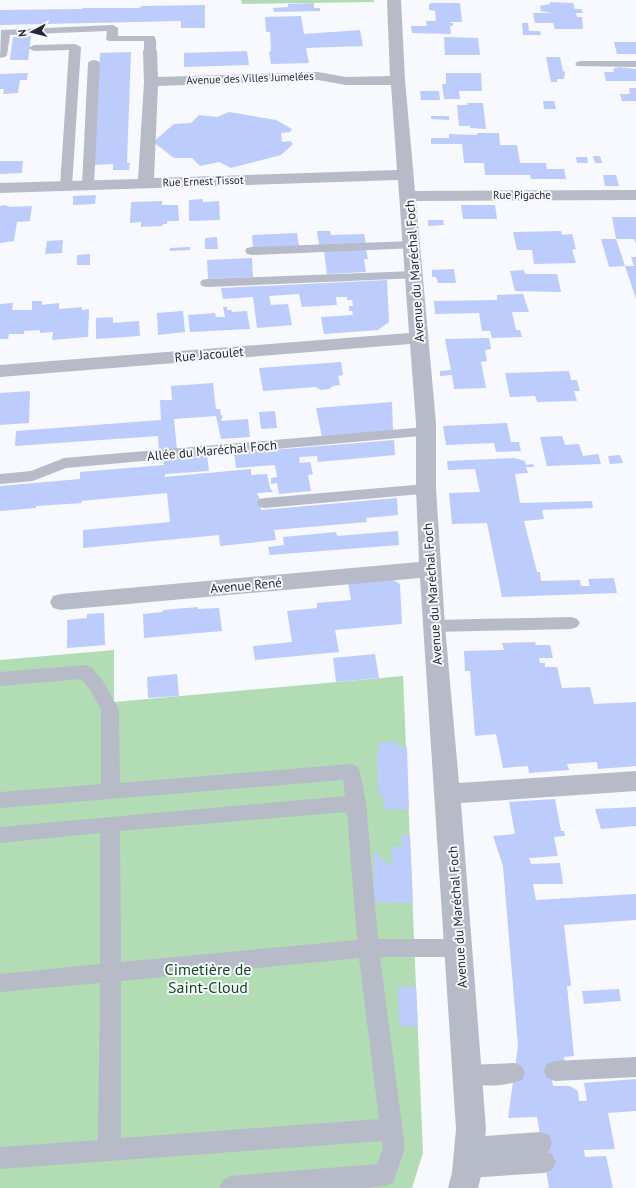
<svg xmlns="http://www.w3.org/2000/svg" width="636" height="1188" font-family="'PT Sans',sans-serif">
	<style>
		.green { fill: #b1dcb4 }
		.building { fill: #bcccfd }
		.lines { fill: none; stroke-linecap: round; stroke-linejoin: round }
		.lane { fill: #b6bbc7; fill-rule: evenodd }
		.street { fill: #b6bbc7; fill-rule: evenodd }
		.labels { text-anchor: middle; stroke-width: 4; stroke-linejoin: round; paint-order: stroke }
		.far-street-label { font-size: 11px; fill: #252933; stroke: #f7f9ff }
		.street-label { font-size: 13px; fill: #252933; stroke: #f7f9ff }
		.near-park-label { font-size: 16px; fill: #124b1d; stroke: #f7f9ff }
	</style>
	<rect width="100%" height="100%" fill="#f7f9ff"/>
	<g class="green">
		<path d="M241 0H374V2L242 4Z"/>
		<path d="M114 650V702L403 676 423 1153 412 1188H0V660Z"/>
	</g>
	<g class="building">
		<path d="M550 2 573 3 575 9H581L583 13H576L577 17H582L583 29H555L553 23H535L533 13H552L541 11 540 6 550 4Z"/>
		<path d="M314 3V8H320V11L274 12 273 8 288 7V4Z"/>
		<path d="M432 3H460L462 22H450V23H453V26H450L451 34 412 33 411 26H427L426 21H436L435 11 429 10V4Z"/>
		<path d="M205 5V28H181V21L0 25V10L82 9 83 8H139L142 6Z"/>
		<path d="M301 16 304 34 360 30 363 46 306 48 309 63 271 64 269 52 271 51 270 32H266L265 17Z"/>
		<path d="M522 23H528L529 31H540L541 35H523Z"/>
		<path d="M31 36 28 60H10L13 37Z"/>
		<path d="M444 37 478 38 480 55H445Z"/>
		<path d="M614 42H636V54H617Z"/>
		<path d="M247 51 249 65 184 67V53Z"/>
		<path d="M131 52 127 163H130L129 170H113V164L94 165 100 53Z"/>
		<path d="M546 57H560L563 71 565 72 564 79H557V82H551Z"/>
		<path d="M618 67 636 69V81H606L604 72H614L613 69Z"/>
		<path d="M28 73 27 80H20L18 93 3 94 4 89H0V74Z"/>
		<path d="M446 73H481L482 91H459L460 99H444L442 84H446Z"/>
		<path d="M629 88H636V101H622L620 94H630Z"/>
		<path d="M420 91H439L440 100H421Z"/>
		<path d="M543 101H554L556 109H544Z"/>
		<path d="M467 103H483L486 129 470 128V126H459L457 105H468Z"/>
		<path d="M229 112 276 120 292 129 290 132 281 133 282 142 290 141 293 144 281 155 231 168 219 162 200 166 192 158H174L153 142 174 124 191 123 199 115 217 117Z"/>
		<path d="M431 116H449V120L431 119Z"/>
		<path d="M477 133H499L500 145H517L520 163H546L547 169H564L566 179H531L530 175H485L484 163H464L462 144H431V138H449V134L477 135Z"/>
		<path d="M593 156H600L602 163H595Z"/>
		<path d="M576 157H587L588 163H577Z"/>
		<path d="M0 161H23L22 173 0 174Z"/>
		<path d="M603 175H616L619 186H605Z"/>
		<path d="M96 195 95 204 73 205V196Z"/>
		<path d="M203 199V202L219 201 220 220 189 221V200Z"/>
		<path d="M162 201V205H178L179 221H167V224H162L163 226 141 227V222L130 223 131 202Z"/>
		<path d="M5 205 10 207 32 206 30 221 17 222 14 241 0 243V206Z"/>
		<path d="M461 205H495L497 219H463Z"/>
		<path d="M612 217H636V244L634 239H616Z"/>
		<path d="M428 220H443L444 225 428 226Z"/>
		<path d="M317 231H330L331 235 364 234 366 244 319 245Z"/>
		<path d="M561 231 562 235 572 234 576 249 572 250 576 263 534 264 532 250H517L513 232Z"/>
		<path d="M297 233 299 246 253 248 252 235Z"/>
		<path d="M217 237 218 249H205V238Z"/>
		<path d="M601 239H616L625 266H634L631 257H636V299L625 266 609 267Z"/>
		<path d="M63 240 62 253 45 254 47 241Z"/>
		<path d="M190 247V250L170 251V248Z"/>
		<path d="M366 249 368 259H364L366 272 327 274 324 251Z"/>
		<path d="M90 254V265H77V255Z"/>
		<path d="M252 258 253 277 208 279 207 260Z"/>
		<path d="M454 269 456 283H438L436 277H432V270Z"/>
		<path d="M524 270 525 274H557L561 292 515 291 510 271Z"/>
		<path d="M387 280 389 322 378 330 324 334 321 317 353 315 352 311H349V306H353L352 300H347V297H336L337 305 302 307 299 294 269 296 271 305 288 304 292 325 257 328 253 297 223 299 221 288Z"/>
		<path d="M523 294 529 312H512L516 330H520L522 337 492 338 490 331H482L479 313 435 314 434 301 497 300V295Z"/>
		<path d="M32 301H42V305L59 303V309L82 307V310L89 309 88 337 52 340 53 332 40 333V330L24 331V334H9L8 339H0V304L13 303 12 310H32Z"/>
		<path d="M223 307H227V310H231L232 312 247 311 250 329 190 332 188 315 215 313 216 317H225Z"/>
		<path d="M183 311 185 332 158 335 157 313Z"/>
		<path d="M113 317V323L139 321 140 336 96 339V318Z"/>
		<path d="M489 338 491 349 485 350 487 361 481 362 486 388 454 389 452 375 440 376V371L451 370 445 339Z"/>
		<path d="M341 362 343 375 338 376 340 385 333 386 329 389 321 390 315 387 263 391 259 368Z"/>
		<path d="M569 371 571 380H577L580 391H574L577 401 537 402 535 396 510 397 505 373Z"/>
		<path d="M213 383 216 409H220L221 416 223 415 221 421 248 419 250 437 221 439 216 416 174 419 177 450 159 452 158 436 15 446 16 431 161 420 160 400H172L171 386Z"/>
		<path d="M30 391 29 423 0 425V393Z"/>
		<path d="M392 402 393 431 322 437 316 408Z"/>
		<path d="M275 411 277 428 261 429 259 412Z"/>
		<path d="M507 423 511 442H519L521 451 496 452 494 443 446 445 443 426Z"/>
		<path d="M562 436 565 445 579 444 583 456 598 454 601 464 547 466 540 437Z"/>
		<path d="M394 440 395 455 318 462 317 456 299 457 300 463 310 462 313 474 308 475 311 491 279 494 277 483 271 484V478L277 477 275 465 236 468 234 453Z"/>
		<path d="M207 455 209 471 165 474V477L251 469V475L267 474 270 488 273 492 257 493 258 496H259L261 510 397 498 398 515 366 518 367 522 274 530 276 540 220 546 219 535 83 548V530L170 522 167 493 81 501 82 503 36 506V508L0 511V486L80 479V472L164 465V459Z"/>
		<path d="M620 455 623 463 610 464 608 456Z"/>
		<path d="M514 458 525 461 526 465 533 464 534 467H526L528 473 515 474 520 503 592 501 593 508 542 510 544 519 524 521 537 572H540L541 581 580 580 581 586H590L588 579 614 578 617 593 502 597 487 523 452 524 449 493 480 492 475 469 448 470 447 461Z"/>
		<path d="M398 531 399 545 270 555 268 547 284 545 283 537 336 532 337 536Z"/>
		<path d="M390 578 400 584 402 624 335 630 339 652 255 660 253 646 292 642 287 611 317 608V603L351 600 348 582Z"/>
		<path d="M198 607V609L219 608 222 631 144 638 143 614 163 612V610Z"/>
		<path d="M104 613 105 645 67 648V620L87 618V614Z"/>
		<path d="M535 642 536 645H550L553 658H539L540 663H545V667H557L562 688 590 687 594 704 636 702V766L598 769 597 762 567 764 569 770 529 773 528 766 503 768 496 734 475 736 470 671H465L464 651 504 650 502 643Z"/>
		<path d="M375 654 379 678 336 682 333 658Z"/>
		<path d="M177 674 179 696 148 698 147 677Z"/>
		<path d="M397 741 398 748 407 747 409 809 385 810 384 799 379 796 378 782 377 751H379L378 743Z"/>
		<path d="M555 799 561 831H564L565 836 554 837 558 856 529 858 531 864 560 863 563 884H533L536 900 636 894V920L564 925 571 986H567L574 1056 564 1057 565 1061 552 1080 553 1086H570L578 1091 579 1101H587L584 1083 636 1079V1111L608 1113 615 1149 584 1150 585 1157 606 1156 613 1188H549L537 1117 508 1118 518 1046 503 866 493 836 515 834 509 802Z"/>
		<path d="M636 807V826L601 829 595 809Z"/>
		<path d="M401 835H410L413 903 374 902V852H379V859H386V864H392L391 847H402Z"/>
		<path d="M398 987H416L418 1027 399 1026Z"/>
		<path d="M619 989 621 1001 584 1004 582 991Z"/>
	</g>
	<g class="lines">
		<g class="lane">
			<path d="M113 25 118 28V36H154C157 40 157 49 154 53H146L144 51V41H108L106 39 107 31 10 35 7 55 5 57 0 58 1 30Z"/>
			<path d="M75 44 81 47 72 186 70 189H62L60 186 69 50 34 51 28 48 34 45Z"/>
			<path d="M94 60 98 61 100 63 94 185 92 188H84L82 185 88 63 90 61Z"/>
			<path d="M581 61H636V67L577 66 575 64 577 62Z"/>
			<path d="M412 241 417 242 419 245 417 248 252 255 247 254 245 251 247 248 252 247Z"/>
			<path d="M414 271 419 272 421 275 419 278 207 287 202 286 200 283 202 280 207 279Z"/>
			<path d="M426 427 431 429 434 432 431 435 66 468 33 481 0 484V474L31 471 64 458Z"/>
			<path d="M426 484 432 485 434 489 432 493 265 508 259 507 257 503 259 499 265 498Z"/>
			<path d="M571 617 577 619 580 623 577 627 571 629 434 632 428 630 425 626 428 622 434 620Z"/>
			<path d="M85 665 91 667 103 681 119 710 120 783 351 764 358 767 360 772 366 803 378 939H459L466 942 469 948 466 954 459 957H380L405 1148 393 1183 385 1186 366 1188H219L223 1180 231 1176 377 1164 383 1148 382 1141 0 1169V1147L98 1140 100 983 0 992V974L100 964V833L0 843V827L345 796 343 780 0 808V792L101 784V710L91 691 81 679 0 686V672ZM347 812 357 940 121 962 120 831ZM359 958 379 1119 121 1138V981Z"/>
			<path d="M636 1057V1077L555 1081 547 1078 544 1071 547 1064 555 1061Z"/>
			<path d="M514 1063 522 1066 525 1073 522 1080C508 1086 474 1088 460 1082L457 1075 460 1068 468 1065Z"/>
			<path d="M541 1132 549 1135 552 1143 549 1151 547 1152 552 1154 556 1162 552 1170 544 1173 468 1178 460 1175 456 1167 460 1159 465 1157 462 1156 459 1148 462 1140 470 1137Z"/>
		</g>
		<path class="street" d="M387 0H401L405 80 415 191 636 190V200L416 201 436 423V489L445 626 459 783 636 771V791L461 803 486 1129 482 1172 478 1188H448L452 1172 456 1129 420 578 61 610 53 608 50 602 53 596 61 594 419 562 416 489V423L410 344 0 377V365L409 333 398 180 0 193V183L138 179 144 82 143 51 145 48 150 47 155 48 157 51 158 77 318 72 346 77 390 76ZM318 80 346 85H391L397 170 154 178 158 86Z"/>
	</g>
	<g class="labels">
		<g class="far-street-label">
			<text transform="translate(250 78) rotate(-2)" y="4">Avenue des Villes Jumelées</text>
			<text transform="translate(203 181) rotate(-2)" y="4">Rue Ernest Tissot</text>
			<text x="522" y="199">Rue Pigache</text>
		</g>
		<g class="street-label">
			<text transform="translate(414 271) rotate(-94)" y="5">Avenue du Maréchal Foch</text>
			<text transform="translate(209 354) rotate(-5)" y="5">Rue Jacoulet</text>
			<text transform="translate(212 450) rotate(-5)" y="5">Allée du Maréchal Foch</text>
			<text transform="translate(246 585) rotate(-5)" y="5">Avenue René</text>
			<text transform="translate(432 594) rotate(-94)" y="5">Avenue du Maréchal Foch</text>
			<text transform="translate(457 917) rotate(-94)" y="5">Avenue du Maréchal Foch</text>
		</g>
		<g class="near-park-label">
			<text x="208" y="975">Cimetière de<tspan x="208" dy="18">Saint-Cloud</tspan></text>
		</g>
	</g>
	<g transform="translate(32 32) rotate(263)" stroke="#f7f9ff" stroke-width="3" paint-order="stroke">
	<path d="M0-3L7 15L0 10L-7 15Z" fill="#252933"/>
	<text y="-6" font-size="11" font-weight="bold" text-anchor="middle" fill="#252933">N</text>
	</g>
</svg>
